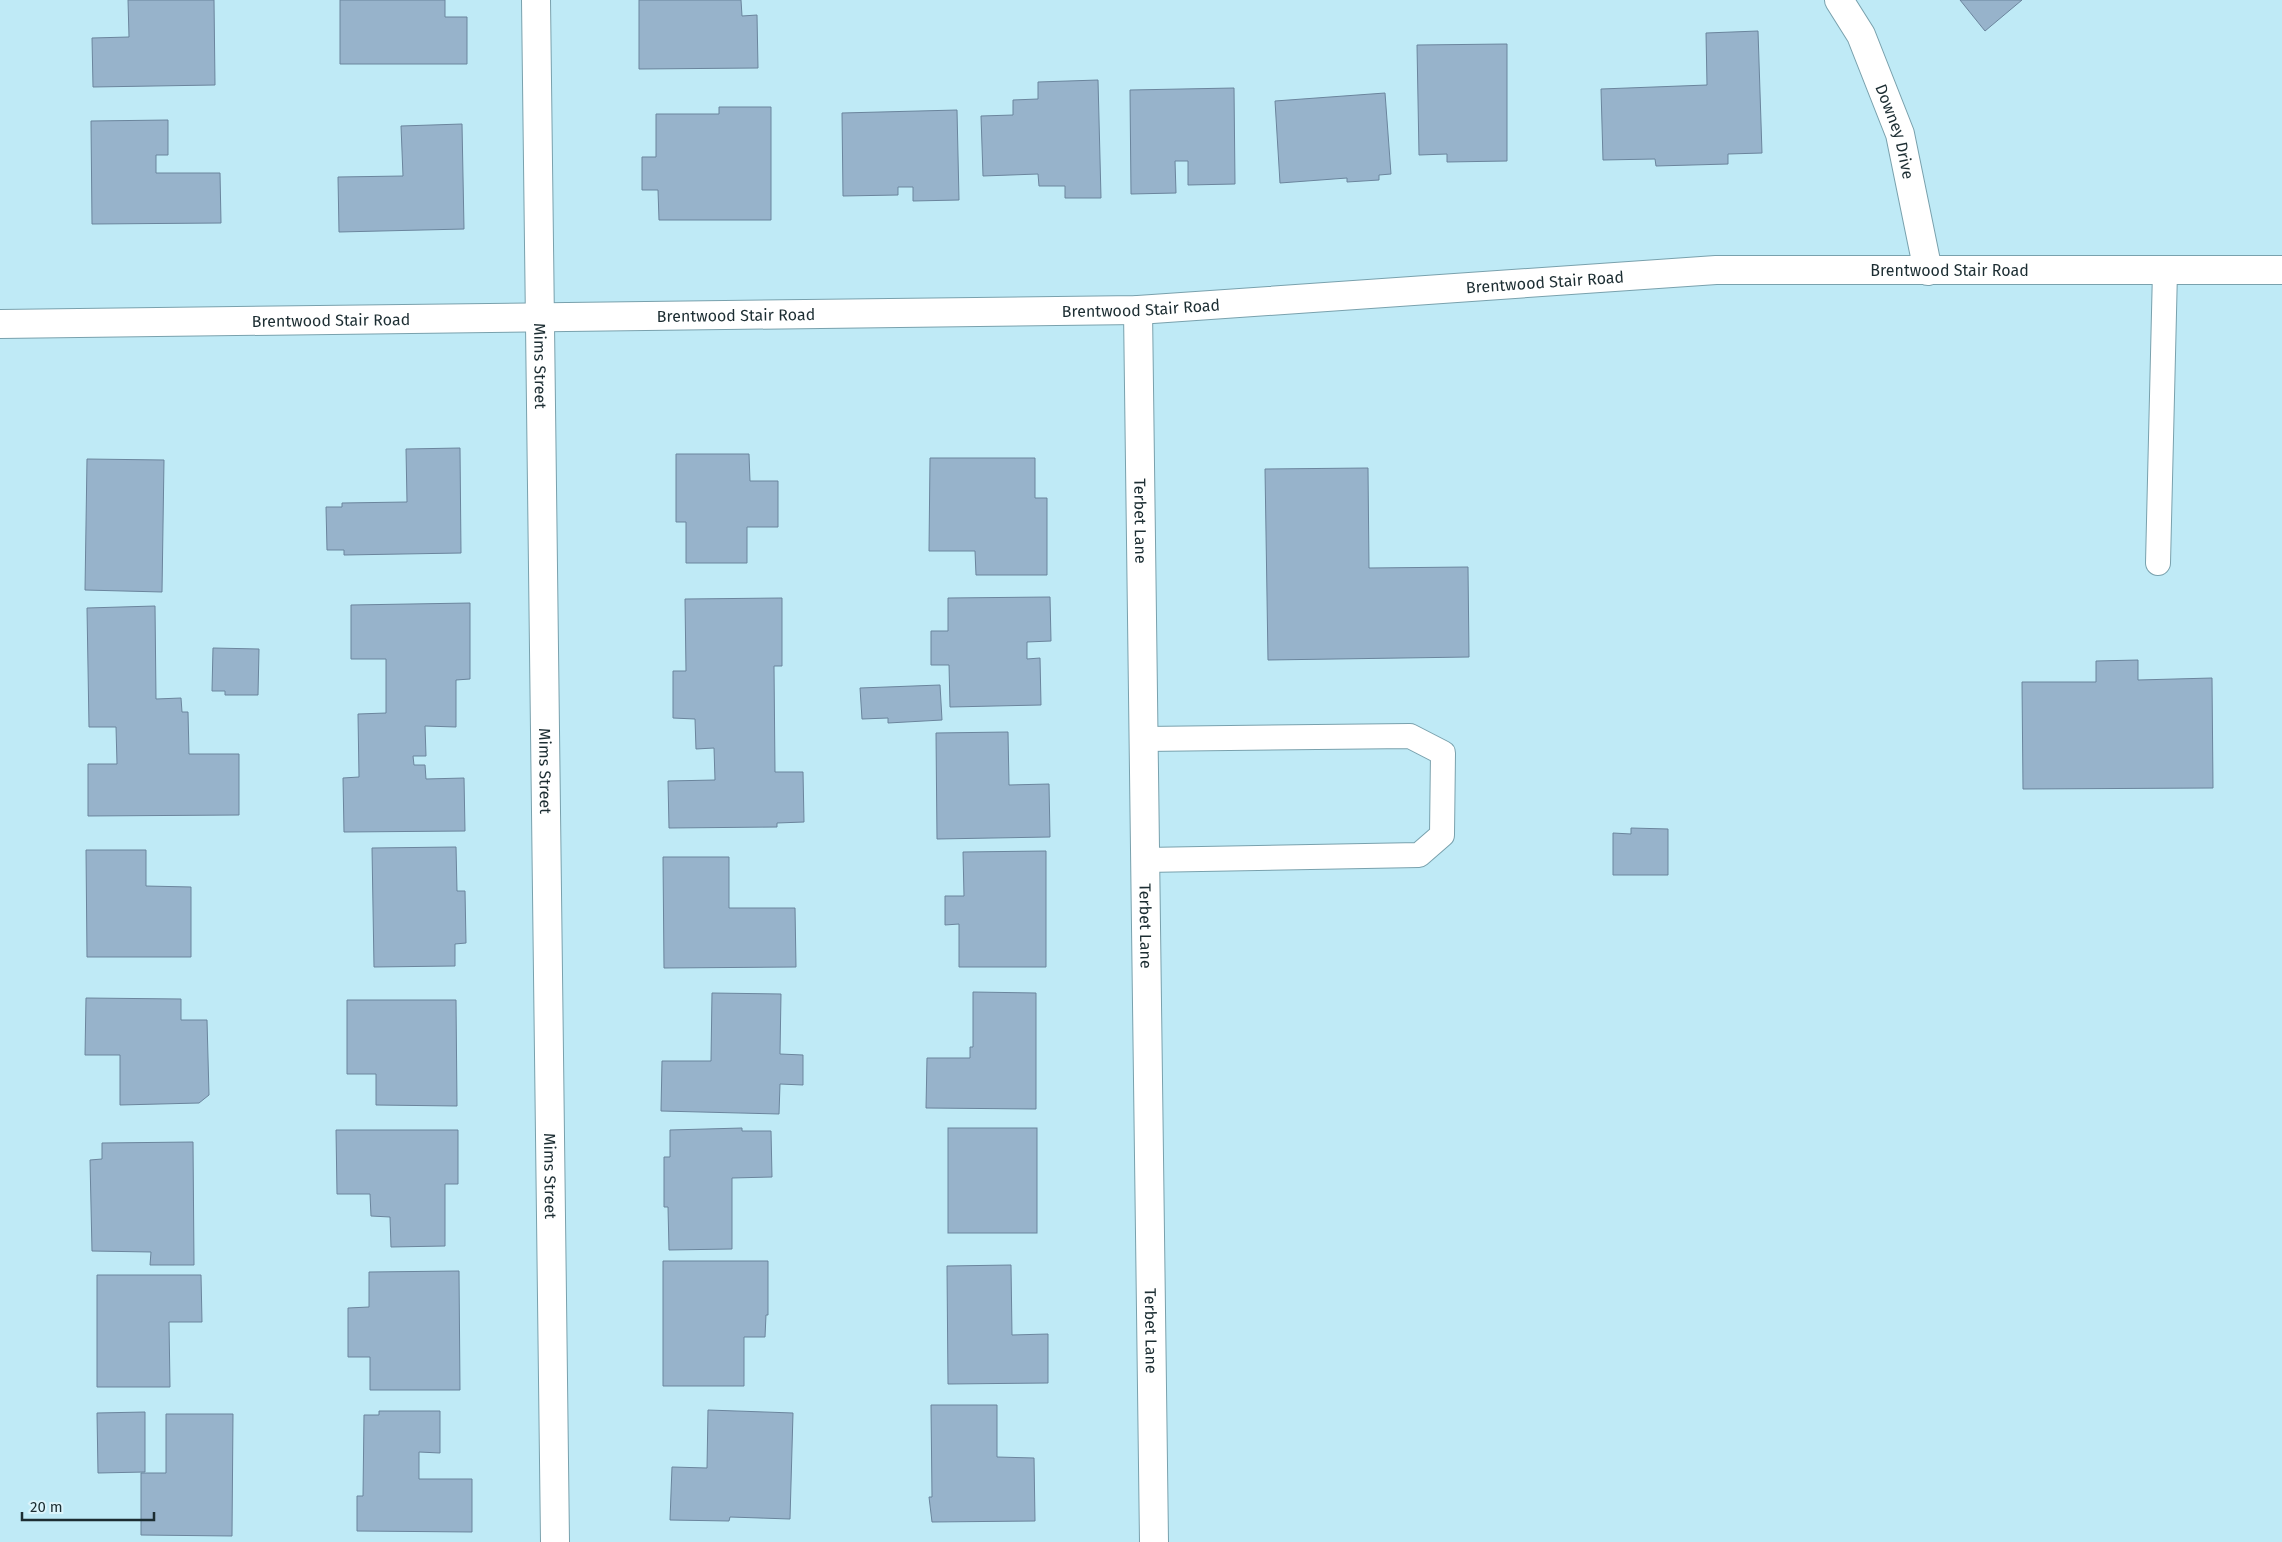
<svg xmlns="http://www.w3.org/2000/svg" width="2282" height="1542" font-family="'Fira Sans',sans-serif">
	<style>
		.building { fill: #97b3cb; stroke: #6b859d }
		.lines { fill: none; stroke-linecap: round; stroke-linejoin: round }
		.service-casing { stroke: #79a1ad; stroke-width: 26 }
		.minor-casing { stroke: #79a1ad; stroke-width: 30 }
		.secondary-casing { stroke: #79a1ad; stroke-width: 30 }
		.service { stroke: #fff; stroke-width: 24 }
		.minor { stroke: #fff; stroke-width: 28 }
		.secondary { stroke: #fff; stroke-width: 28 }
		.labels { text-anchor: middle; stroke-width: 4.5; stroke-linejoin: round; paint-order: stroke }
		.street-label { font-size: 16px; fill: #1c2d32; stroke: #dbf4fb }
	</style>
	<rect width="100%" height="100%" fill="#bfeaf6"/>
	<g class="building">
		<path d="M128 0H214L215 85 93 87 92 38 129 37Z"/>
		<path d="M340 0H445V17H467V64H340Z"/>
		<path d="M639 0H741L742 16 757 15 758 68 639 69Z"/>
		<path d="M1960 0H2022L1985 31Z"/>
		<path d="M1758 31 1762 153 1728 154V164L1656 166 1655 159 1603 160 1601 89 1707 85 1706 33Z"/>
		<path d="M1507 44V161L1447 162V154L1419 155 1417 45Z"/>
		<path d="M1098 80 1101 198H1065V186H1039L1038 174 983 176 981 116 1013 115V100L1038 99V82Z"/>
		<path d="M1234 88 1235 184 1188 185V161H1175L1176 193 1131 194 1130 90Z"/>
		<path d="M1385 93 1391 174 1379 175V180L1347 182V178L1280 183 1275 101Z"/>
		<path d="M719 107H771V220H659L658 190H642V157H656V114H719Z"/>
		<path d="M957 110 959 200 913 201V187H898V195L843 196 842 113Z"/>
		<path d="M168 120V155H156V173H220L221 223 92 224 91 121Z"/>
		<path d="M462 124 464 229 339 232 338 177 403 176 401 126Z"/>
		<path d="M460 448 461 553 344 555V550H327L326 507H342V503L407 502 406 449Z"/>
		<path d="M676 454H749L750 481H778V527H747V563H686V522H676Z"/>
		<path d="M930 458H1035V498H1047V575H976L975 551H929Z"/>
		<path d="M87 459 164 460 162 592 85 590Z"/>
		<path d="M1368 468 1369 568 1468 567 1469 657 1268 660 1265 469Z"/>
		<path d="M1050 597 1051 641 1027 642V659L1040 658 1041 705 950 707 949 665H931V631H948V598Z"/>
		<path d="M782 598V666H774L775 772H803L804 822 777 823V827L669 828 668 781 715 780 714 748 696 749 695 719 673 718V671H686L685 599Z"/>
		<path d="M470 603V679L456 680V727L425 726 426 756H413L414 765H425L426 779 464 778 465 831 344 832 343 778 359 777 358 714 386 713V659H351V605Z"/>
		<path d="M155 606 156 699 181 698 182 712H188L189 754H239V815L88 816V764H117L116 727H89L87 608Z"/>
		<path d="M213 648 259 649 258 695H225V691H212Z"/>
		<path d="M2138 660V680L2212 678 2213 788 2023 789 2022 682H2096V661Z"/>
		<path d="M940 685 942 720 888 723V718L862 719 860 688Z"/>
		<path d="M1008 732 1009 785 1049 784 1050 837 937 839 936 733Z"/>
		<path d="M1631 828 1668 829V875H1613V833L1631 834Z"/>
		<path d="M456 847 457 891H465L466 943 455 944V966L374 967 372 848Z"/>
		<path d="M86 850H146V886L191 887V957H87Z"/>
		<path d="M1046 851V967H959V924L945 925V896H964L963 852Z"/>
		<path d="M663 857H729V908H795L796 967 664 968Z"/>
		<path d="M973 992 1036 993V1109L926 1108 927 1058H970V1047H973Z"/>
		<path d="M712 993 781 994 780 1054 803 1055V1085L780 1084 779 1114 661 1111 662 1061H711Z"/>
		<path d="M86 998 181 999V1020H207L209 1095 199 1103 120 1105V1055H85Z"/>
		<path d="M347 1000H456L457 1106 376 1105V1074H347Z"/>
		<path d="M742 1128V1131H771L772 1177 732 1178V1249L669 1250 668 1207H664V1157H670V1130Z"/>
		<rect x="948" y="1128" width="89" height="105"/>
		<path d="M336 1130H458V1184H445V1246L391 1247 390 1217 371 1216 370 1194H337Z"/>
		<path d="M193 1142 194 1265H150L151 1252 92 1251 90 1160 102 1159V1143Z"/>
		<path d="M663 1261H768V1315H766L765 1337H744V1386H663Z"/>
		<path d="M1011 1265 1012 1335 1048 1334V1383L948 1384 947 1266Z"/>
		<path d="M459 1271 460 1390H370V1357H348V1308L369 1307V1272Z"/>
		<path d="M97 1275H201L202 1322H169L170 1387H97Z"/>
		<path d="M931 1405H997V1457L1034 1458 1035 1521 932 1522 929 1497H932Z"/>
		<path d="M708 1410 793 1413 790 1519 730 1517 729 1521 670 1520 672 1467 707 1468Z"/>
		<path d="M379 1411H440V1453L419 1452V1479H472V1532L357 1531V1496H363L364 1415H379Z"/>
		<path d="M145 1412V1472L98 1473 97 1413Z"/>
		<path d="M166 1414H233L232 1536 141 1535V1473H166Z"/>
	</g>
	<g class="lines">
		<defs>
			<g id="service">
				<path d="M2158 563 2165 271"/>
				<path d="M1144 739 1410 736 1443 753 1442 835 1419 855 1145 860"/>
			</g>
			<g id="minor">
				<path id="s1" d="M536 0 555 1542"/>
				<path id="s2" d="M1839 0 1861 35 1900 134 1928 271"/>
				<path id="s3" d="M1138 310 1154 1542"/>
			</g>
			<g id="secondary">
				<path id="s4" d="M0 324 1138 310 1716 270H2282"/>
			</g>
		</defs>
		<use href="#service" class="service-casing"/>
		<use href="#minor" class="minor-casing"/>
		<use href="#secondary" class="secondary-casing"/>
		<use href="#service" class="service"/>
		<use href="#minor" class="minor"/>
		<use href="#secondary" class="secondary"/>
	</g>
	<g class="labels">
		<g class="street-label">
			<text dy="6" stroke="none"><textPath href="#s2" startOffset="144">Downey Drive</textPath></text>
			<text dy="6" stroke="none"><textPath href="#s4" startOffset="1951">Brentwood Stair Road</textPath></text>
			<text dy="6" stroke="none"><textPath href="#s4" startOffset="1546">Brentwood Stair Road</textPath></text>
			<text dy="6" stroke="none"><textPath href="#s4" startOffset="1141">Brentwood Stair Road</textPath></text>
			<text dy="6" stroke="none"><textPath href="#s4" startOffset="736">Brentwood Stair Road</textPath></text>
			<text dy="6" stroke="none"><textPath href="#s4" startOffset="331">Brentwood Stair Road</textPath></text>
			<text dy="6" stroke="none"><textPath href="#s1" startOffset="366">Mims Street</textPath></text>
			<text dy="6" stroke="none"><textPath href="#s3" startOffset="211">Terbet Lane</textPath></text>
			<text dy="6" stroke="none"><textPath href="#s1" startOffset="771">Mims Street</textPath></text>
			<text dy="6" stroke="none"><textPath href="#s3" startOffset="616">Terbet Lane</textPath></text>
			<text dy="6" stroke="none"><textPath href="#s1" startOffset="1176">Mims Street</textPath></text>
			<text dy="6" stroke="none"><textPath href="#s3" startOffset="1021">Terbet Lane</textPath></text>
		</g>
	</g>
	<path d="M22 1512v8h132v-8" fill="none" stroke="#1c2d32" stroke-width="2.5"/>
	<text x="30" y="1512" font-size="15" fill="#1c2d32" stroke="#dbf4fb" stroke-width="4" paint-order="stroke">20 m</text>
</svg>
